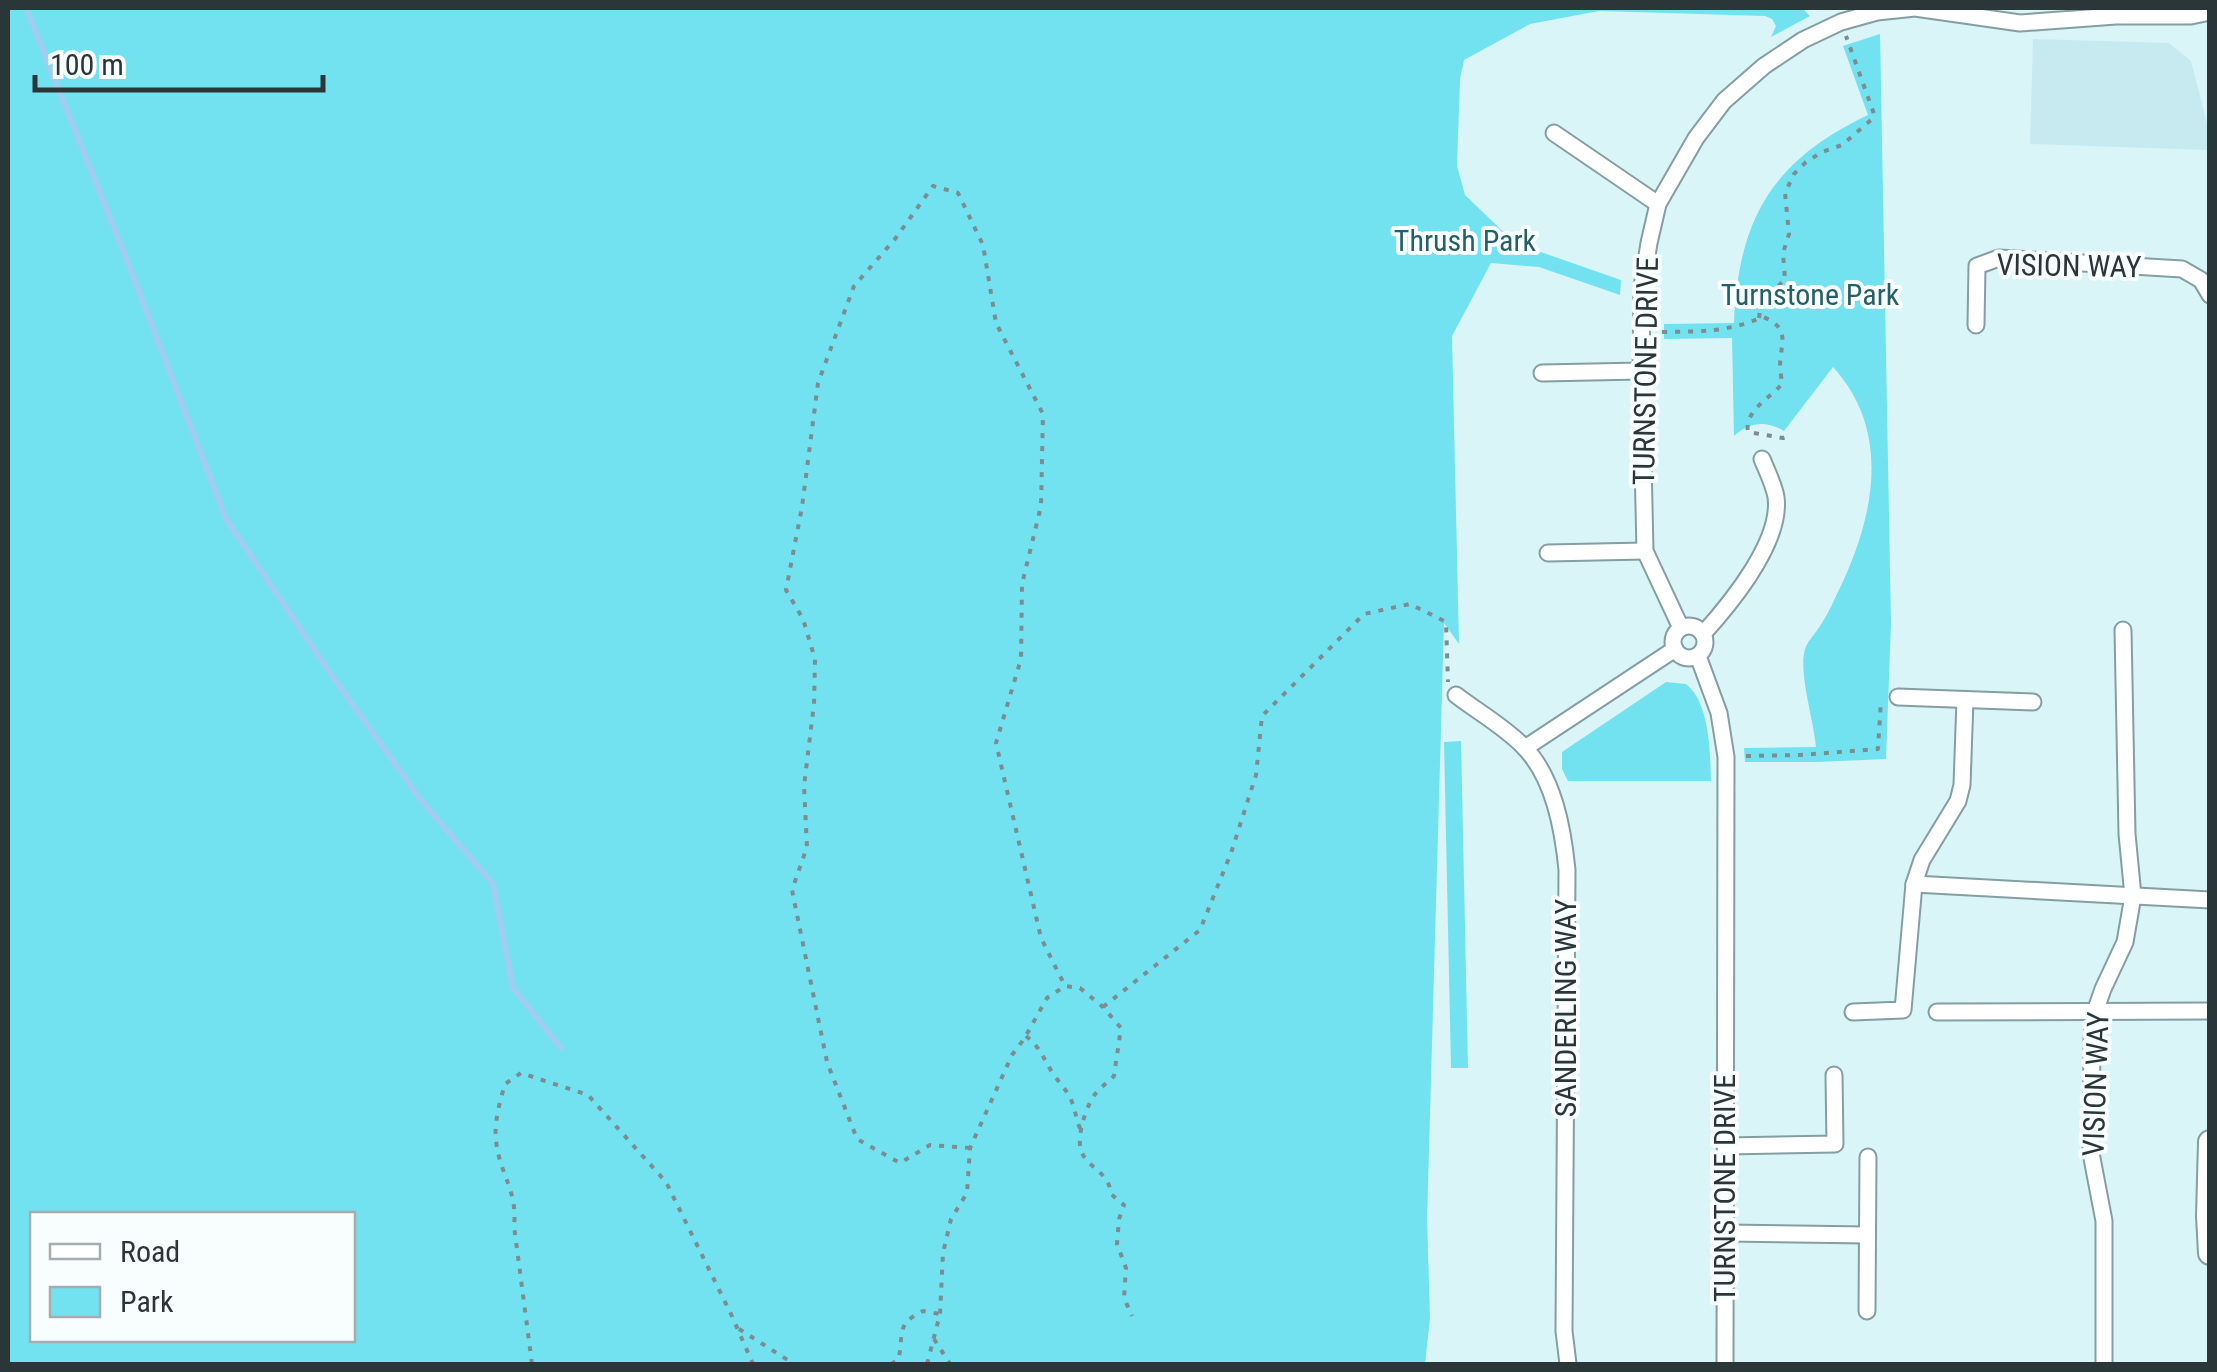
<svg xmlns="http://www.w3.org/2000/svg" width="2217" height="1372" font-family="'Roboto Condensed',sans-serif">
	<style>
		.built { fill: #c6eaef }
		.green { fill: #72e2f1; fill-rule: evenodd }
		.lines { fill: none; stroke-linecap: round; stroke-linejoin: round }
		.stream { stroke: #a2cdf3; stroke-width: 6 }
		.street-casing { stroke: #849ea2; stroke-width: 19 }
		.secondary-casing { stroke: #849ea2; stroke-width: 26 }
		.path { stroke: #7b8d90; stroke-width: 4; stroke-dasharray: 5 8; stroke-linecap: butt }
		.street { stroke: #fff; stroke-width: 15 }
		.secondary { stroke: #fff; stroke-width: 22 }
		.labels { text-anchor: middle; stroke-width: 8; stroke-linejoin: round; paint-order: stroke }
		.park-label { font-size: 30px; fill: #275f66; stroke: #f8fdfe }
		.street-label { font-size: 30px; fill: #2b3638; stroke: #f8fdfe }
	</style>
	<rect width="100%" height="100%" fill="#d9f5f8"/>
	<path class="built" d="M2033 39 2169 43 2191 61 2209 131V150L2030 144Z"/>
	<g class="green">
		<path d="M8 8H1802L1810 16 1771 37 1776 26 1772 19 1765 16 1599 11 1530 24 1464 60 1460 79 1457 166 1465 195 1515 243 1621 280 1620 295 1539 267 1491 263 1452 336 1459 644 1444 623 1427 1219 1430 1318 1425 1364H8ZM352 1214V1340H32V1214Z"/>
		<path d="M1880 34 1891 623 1886 759 1817 762H1745L1744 748 1816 747C1814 721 1798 672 1805 649 1807 642 1814 635 1818 629 1825 619 1831 607 1836 596 1873 522 1894 434 1833 367L1784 431C1766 420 1749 422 1734 436L1732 338 1664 339V324L1734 323C1738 219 1773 160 1868 115L1843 46Z"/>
		<path d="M1666 682 1686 684C1710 703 1710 752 1711 781H1568L1562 769V752Z"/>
		<path d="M1461 741 1468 1068H1451L1444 742Z"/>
	</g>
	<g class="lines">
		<path class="stream" d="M26 8 126 258 226 519 328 670 420 799 493 884 513 988 561 1048"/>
		<defs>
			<g id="street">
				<path d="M1554 133 1658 204"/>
				<path d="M1976 325 1977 266 1999 258 2182 269 2201 280 2210 295"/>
				<path d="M1542 373 1641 371"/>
				<path d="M1548 553 1645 551"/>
				<circle cx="1689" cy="642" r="16"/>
				<path d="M1681 628 1645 551 1641 371 1642 287 1649 243 1658 204 1696 138 1724 101 1764 66 1803 40 1841 22 1877 12 1915 8 2020 23 2116 16H2191L2210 12"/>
				<path d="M1703 634C1731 603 1782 541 1776 497 1774 485 1767 471 1762 459"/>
				<path d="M1698 656 1719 713 1726 757 1725 1364"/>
				<path d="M1456 695C1478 712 1505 727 1524 747 1554 778 1563 829 1567 870L1564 1331 1568 1364"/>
				<path d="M1898 697 2033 702"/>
				<path d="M1525 748 1675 649"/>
				<path d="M1914 884 2210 900"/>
				<path d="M1853 1012 1903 1010 1914 884 1922 860 1958 801 1962 785 1965 700"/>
				<path d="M1937 1012 2208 1011"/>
				<path d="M1726 1146 1835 1144 1834 1075"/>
				<path d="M1726 1233 1867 1235"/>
				<path d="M1867 1311 1868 1157"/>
				<path d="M2104 1364V1221L2091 1153 2092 1037 2095 1012 2103 989 2125 942 2133 896 2127 834 2123 630"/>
			</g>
			<path id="secondary" d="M2210 1142 2208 1216 2210 1253"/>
		</defs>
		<use href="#street" class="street-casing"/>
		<use href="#secondary" class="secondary-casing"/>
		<g class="path">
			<path d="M1759 318 1761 304 1785 279 1783 253 1789 234 1785 193 1794 174 1806 162 1822 152 1842 145 1872 119 1874 114 1846 36"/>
			<path d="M1662 332C1703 331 1724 333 1763 317 1792 329 1780 343 1780 367 1780 369 1782 382 1782 384 1769 399 1744 411 1748 432L1783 438 1789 436"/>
			<path d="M1746 756 1800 755 1878 749 1881 700"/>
			<path d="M1103 1007 1200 930 1231 853 1256 775 1262 716 1364 614 1410 604 1446 622 1448 682"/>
			<path d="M1026 1036C1042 1049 1043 1059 1054 1075 1060 1084 1068 1091 1072 1102 1076 1112 1076 1122 1082 1132"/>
			<path d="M970 1148 930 1145 900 1163 857 1139 827 1062 792 890 807 847 804 786 814 704 815 659 803 619 786 590 802 507 818 383 854 286 895 239 933 186 958 193 983 245 996 323 1043 414 1041 506 1022 584 1021 659 996 743 1041 938 1065 986"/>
			<path d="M739 1329 794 1364"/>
			<path d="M934 1339 950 1364"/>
			<path d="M532 1364 514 1226C518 1191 499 1173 496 1140 494 1122 500 1101 505 1084L521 1073 588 1095 666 1182 731 1314 753 1364"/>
			<path d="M891 1364 898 1360C905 1337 893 1325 923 1311L940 1314"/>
			<path d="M927 1364 940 1314 943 1253 951 1219 967 1193 970 1148 1012 1055 1024 1039 1047 998 1065 986 1080 988 1103 1007 1121 1028 1114 1076C1108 1082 1101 1087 1096 1093 1086 1105 1074 1142 1083 1155 1092 1170 1109 1173 1111 1194L1124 1205 1119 1219 1117 1244 1126 1268 1124 1298 1132 1316"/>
		</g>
		<use href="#street" class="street"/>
		<use href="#secondary" class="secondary"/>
	</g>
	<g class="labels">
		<g class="park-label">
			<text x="1465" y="251">Thrush Park</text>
			<text x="1810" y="305">Turnstone Park</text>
		</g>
		<g class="street-label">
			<text transform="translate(2069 266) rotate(1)" y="10">VISION WAY</text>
			<text transform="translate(1646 371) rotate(-89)" y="10">TURNSTONE DRIVE</text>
			<text transform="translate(1566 1008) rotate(-90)" y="10">SANDERLING WAY</text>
			<text transform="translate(2096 1084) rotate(-88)" y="10">VISION WAY</text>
			<text transform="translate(1725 1188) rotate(-90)" y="10">TURNSTONE DRIVE</text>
		</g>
	</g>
	<rect width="2217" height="1372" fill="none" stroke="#2b3638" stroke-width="20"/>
	<rect x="30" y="1212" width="325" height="130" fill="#f8fdfe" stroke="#a6adaf" stroke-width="2.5"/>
	<rect x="50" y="1244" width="50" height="15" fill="#ffffff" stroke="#a6adaf" stroke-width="2.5"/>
	<text x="120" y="1262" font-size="30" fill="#2b3638">Road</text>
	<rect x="50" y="1287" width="50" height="30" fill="#72e2f1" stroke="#a6adaf" stroke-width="2.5"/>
	<text x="120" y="1312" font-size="30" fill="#2b3638">Park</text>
	<path d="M35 75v15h288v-15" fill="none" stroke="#2b3638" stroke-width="5"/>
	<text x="50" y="75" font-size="30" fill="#2b3638" stroke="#f8fdfe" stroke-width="8" paint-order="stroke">100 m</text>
</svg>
